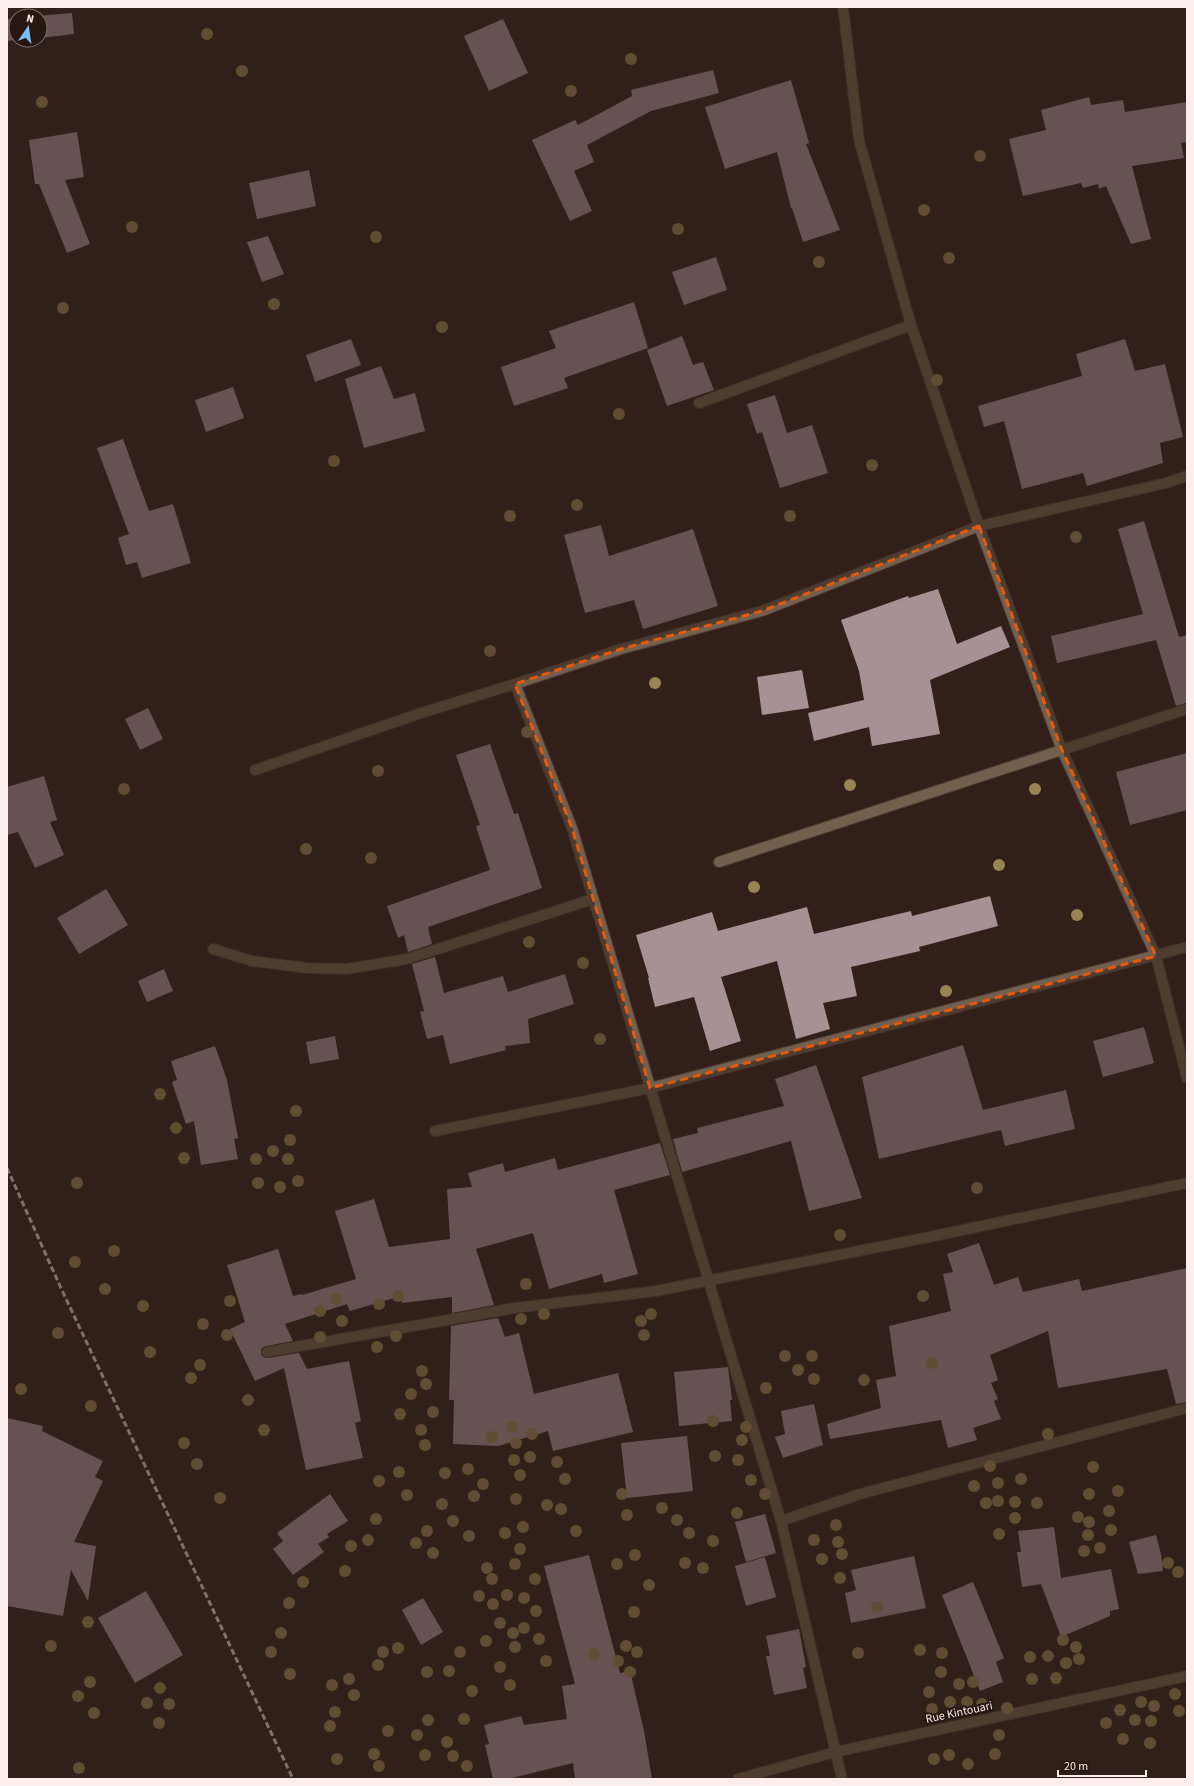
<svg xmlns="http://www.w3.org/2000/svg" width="1194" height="1786" font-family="'Source Sans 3',sans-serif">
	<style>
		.building { fill: #a99094 }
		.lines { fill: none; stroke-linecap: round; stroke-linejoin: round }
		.minor-casing { stroke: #4e3c37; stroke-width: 12 }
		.minor { stroke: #725f4d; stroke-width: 10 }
		.rail { stroke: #e0d2ce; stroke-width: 3; stroke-dasharray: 6 3; stroke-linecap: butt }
		.tree { fill: #998552 }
		.marked { fill: none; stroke: #e8590c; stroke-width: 3; stroke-dasharray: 8 5; stroke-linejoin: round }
		.labels { text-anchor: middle; stroke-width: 4; stroke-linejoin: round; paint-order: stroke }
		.street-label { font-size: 12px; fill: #fcefeb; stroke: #281611 }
	</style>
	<rect width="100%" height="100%" fill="#321f1a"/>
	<g class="building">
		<path d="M72 13 74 34 40 38V16H37Z"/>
		<path d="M16 18V40L7 41V19Z"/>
		<path d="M503 19 528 73 489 91 464 36Z"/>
		<path d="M713 70 719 93 651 111 587 145 594 162 574 171 592 211 570 221 532 140 575 120 578 125 632 96 631 90Z"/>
		<path d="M791 80 809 143 806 144 840 230 803 242 792 208H791L777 152 725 169 705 107Z"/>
		<path d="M1089 97 1091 105 1123 100 1125 112 1187 102V142L1181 143 1184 158 1132 166 1151 239 1131 244 1106 186 1099 189 1098 184 1083 188 1081 183 1023 196 1009 139 1046 130 1041 110Z"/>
		<path d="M77 132 84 177 65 180 90 244 67 253 39 184H35L29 140Z"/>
		<path d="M309 170 316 206 257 219 249 183Z"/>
		<path d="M268 236 284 274 262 282 247 242Z"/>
		<path d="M716 257 727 290 684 305 672 272Z"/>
		<path d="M634 302 648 348 564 378 568 388 514 406 501 367 556 348 549 331Z"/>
		<path d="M682 336 693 365 703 362 714 390 667 406 647 350Z"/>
		<path d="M351 339 361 365 315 382 306 355Z"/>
		<path d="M1125 339 1135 371 1165 364 1183 437 1160 443 1163 463 1087 486 1083 473 1022 489 1004 421 984 427 978 406 1082 376 1076 354Z"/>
		<path d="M381 366 394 399 415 393 425 431 364 448 345 379Z"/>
		<path d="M233 387 244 418 206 432 195 400Z"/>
		<path d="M775 395 787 433 812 425 828 473 780 488 762 432 757 434 747 404Z"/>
		<path d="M123 439 149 511 173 504 191 563 142 578 137 562 126 565 118 538 129 534 97 448Z"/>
		<path d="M1144 521 1179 637 1187 635V703L1176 706 1156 640 1057 663 1051 636 1143 614 1118 529Z"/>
		<path d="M601 525 609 556 693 529 718 606 643 629 634 600 585 613 564 535Z"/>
		<path d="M938 589 957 644 1001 626 1010 647 930 680 940 734 872 746 869 727 814 741 808 713 864 700 859 671 841 620 908 596 909 598Z"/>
		<path d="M802 670 809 708 762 715 757 677Z"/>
		<path d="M148 708 163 739 140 750 125 719Z"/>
		<path d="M490 744 514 814 518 813 542 888 428 927 432 944 408 952 404 935 398 938 387 906 490 870 476 826 480 825 456 755Z"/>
		<path d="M1187 753V810L1130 825 1116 772Z"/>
		<path d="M44 776 57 820 50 822 64 855 35 868 18 832 7 835V787Z"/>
		<path d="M106 889 128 925 79 954 57 918Z"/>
		<path d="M990 896 998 926 919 947 920 951 851 967 857 996 823 1003 830 1029 796 1039 777 961 721 977 741 1041 710 1051 694 997 655 1007 648 978H649L636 935 712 912 718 931 807 907 814 934 911 911 912 916Z"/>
		<path d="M435 957 444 993 503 976 508 992 565 974 574 1004 528 1019 530 1043 505 1046 506 1050 450 1064 443 1035 427 1039 420 1012 424 1011 412 964Z"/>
		<path d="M164 969 173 991 147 1002 138 981Z"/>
		<path d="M1144 1027 1154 1063 1103 1077 1093 1041Z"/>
		<path d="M335 1036 339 1059 310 1064 306 1042Z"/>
		<path d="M963 1045 983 1110 1066 1090 1075 1129 1005 1146 1001 1130 879 1159 862 1077Z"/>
		<path d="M215 1046 227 1080 238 1138 234 1139 238 1159 201 1165 194 1121 186 1124 172 1082 177 1080 171 1061Z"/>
		<path d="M816 1065 862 1198 809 1211 791 1141 682 1172 673 1139 698 1133 697 1128 784 1106 775 1079Z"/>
		<path d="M660 1143 670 1175 614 1190 638 1274 604 1283 602 1274 549 1289 533 1233 476 1249 494 1305 452 1313V1297L402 1303 401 1296 350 1311 347 1304 285 1324 293 1341 263 1347 261 1350 262 1356 268 1358 299 1353 307 1369 349 1361 361 1421 355 1423 363 1458 306 1470 284 1368 255 1381 230 1329 245 1322 227 1265 278 1249 293 1296 301 1294 302 1295 356 1279 335 1211 374 1199 389 1247 450 1239 447 1189 472 1187 468 1173 503 1163 505 1172 555 1158 558 1170Z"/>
		<path d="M979 1243 994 1285 1018 1277 1023 1292 1079 1279 1082 1291 1187 1268V1402L1176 1404 1167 1369 1058 1388 1048 1331 990 1355 998 1380 991 1383 998 1399 994 1401 1001 1419 973 1428 977 1440 948 1448 941 1420 830 1439 827 1424 881 1408 876 1380 896 1376 889 1326 951 1311 943 1274 953 1272 947 1254Z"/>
		<path d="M498 1318 505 1337 519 1333 534 1394 618 1373 633 1432 553 1451 548 1431 498 1446 453 1444 454 1400H449L451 1326Z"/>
		<path d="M728 1367 732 1400H730L732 1421 679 1426 674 1372Z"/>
		<path d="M814 1404 823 1445 783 1458 775 1437 785 1434 781 1411Z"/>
		<path d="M7 1418 43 1426 42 1431 103 1461 95 1477 103 1481 74 1542 96 1546 88 1601 71 1570 63 1616 7 1606Z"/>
		<path d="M687 1436 693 1491 627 1498 621 1443Z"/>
		<path d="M330 1494 348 1521 327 1534 329 1537 318 1544 324 1552 293 1575 273 1549 283 1541 277 1533Z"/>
		<path d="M765 1514 776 1553 746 1562 735 1522Z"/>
		<path d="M1054 1527 1061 1578 1111 1569 1119 1609 1110 1611V1616L1061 1637 1041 1584 1022 1587 1017 1552H1021L1018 1531Z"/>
		<path d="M1156 1535 1161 1554 1163 1571 1138 1574 1129 1542Z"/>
		<path d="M589 1555 620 1673 630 1671 644 1731 652 1779H575L573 1763 508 1779H493L485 1745 489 1744 484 1725 521 1716 524 1725 567 1719 562 1686 575 1684 544 1566Z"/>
		<path d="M914 1556 926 1608 851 1623 845 1593 856 1590 851 1570Z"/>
		<path d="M765 1557 776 1597 746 1606 735 1566Z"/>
		<path d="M973 1582 1004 1658 996 1662 1003 1682 980 1691 942 1595Z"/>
		<path d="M146 1591 183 1655 135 1683 98 1618Z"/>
		<path d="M423 1598 443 1632 421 1645 402 1610Z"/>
		<path d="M799 1629 806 1667 803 1668 807 1688 774 1695 766 1656H770L766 1636Z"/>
	</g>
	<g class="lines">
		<defs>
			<g id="minor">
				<path d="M843 7 859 140 911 325 979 526 1062 750 1156 956 1187 1078"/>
				<path d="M699 403 911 325"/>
				<path d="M515 684 572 828 781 1521 842 1779"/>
				<path d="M255 770 421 713 515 684 621 649 762 611 979 526 1166 483 1187 476"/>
				<path d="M719 862 1187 709"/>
				<path d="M213 949 252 961 307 968 347 969 407 959 593 899"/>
				<path d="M435 1131 650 1088 1187 947"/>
				<path d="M267 1352 515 1308 656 1291 929 1237 1187 1183"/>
				<path d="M781 1521 860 1494 1187 1408"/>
				<path d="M738 1779 835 1752 1187 1676"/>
			</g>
		</defs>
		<use href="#minor" class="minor-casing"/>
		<use href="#minor" class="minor"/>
		<path class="rail" d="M7 1168 60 1286 293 1779"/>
	</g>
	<g class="tree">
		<circle cx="207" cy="34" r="6"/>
		<circle cx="631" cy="59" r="6"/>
		<circle cx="242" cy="71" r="6"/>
		<circle cx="571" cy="91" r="6"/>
		<circle cx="42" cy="102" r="6"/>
		<circle cx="980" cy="156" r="6"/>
		<circle cx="924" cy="210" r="6"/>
		<circle cx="132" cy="227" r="6"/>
		<circle cx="678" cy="229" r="6"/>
		<circle cx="376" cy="237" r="6"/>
		<circle cx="949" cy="258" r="6"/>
		<circle cx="819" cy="262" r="6"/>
		<circle cx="274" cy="304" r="6"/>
		<circle cx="63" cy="308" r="6"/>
		<circle cx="442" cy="327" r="6"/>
		<circle cx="937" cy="380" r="6"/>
		<circle cx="619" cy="414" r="6"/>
		<circle cx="334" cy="461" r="6"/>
		<circle cx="872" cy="465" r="6"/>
		<circle cx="577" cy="505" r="6"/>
		<circle cx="510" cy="516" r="6"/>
		<circle cx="790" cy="516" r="6"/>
		<circle cx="1076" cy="537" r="6"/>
		<circle cx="490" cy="651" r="6"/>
		<circle cx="655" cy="683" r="6"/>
		<circle cx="527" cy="732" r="6"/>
		<circle cx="378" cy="771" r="6"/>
		<circle cx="850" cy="785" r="6"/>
		<circle cx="124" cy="789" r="6"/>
		<circle cx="1035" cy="789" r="6"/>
		<circle cx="306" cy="849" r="6"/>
		<circle cx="371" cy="858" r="6"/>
		<circle cx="999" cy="865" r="6"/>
		<circle cx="754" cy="887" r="6"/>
		<circle cx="1077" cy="915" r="6"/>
		<circle cx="529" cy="942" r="6"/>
		<circle cx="583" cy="963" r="6"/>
		<circle cx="946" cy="991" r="6"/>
		<circle cx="600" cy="1039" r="6"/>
		<circle cx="160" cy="1094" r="6"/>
		<circle cx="296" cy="1111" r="6"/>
		<circle cx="176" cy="1128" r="6"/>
		<circle cx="290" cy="1140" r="6"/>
		<circle cx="273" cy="1151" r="6"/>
		<circle cx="184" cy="1158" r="6"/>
		<circle cx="256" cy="1159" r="6"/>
		<circle cx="288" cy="1159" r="6"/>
		<circle cx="298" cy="1181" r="6"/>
		<circle cx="77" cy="1183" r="6"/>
		<circle cx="258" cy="1183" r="6"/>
		<circle cx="280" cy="1187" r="6"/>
		<circle cx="977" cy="1188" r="6"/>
		<circle cx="840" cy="1235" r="6"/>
		<circle cx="114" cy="1251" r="6"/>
		<circle cx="75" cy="1262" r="6"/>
		<circle cx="526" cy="1284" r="6"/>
		<circle cx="105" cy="1289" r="6"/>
		<circle cx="398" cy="1296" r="6"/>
		<circle cx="923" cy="1296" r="6"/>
		<circle cx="336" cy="1299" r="6"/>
		<circle cx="230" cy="1301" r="6"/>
		<circle cx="379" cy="1304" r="6"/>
		<circle cx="143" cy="1306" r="6"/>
		<circle cx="320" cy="1311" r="6"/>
		<circle cx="544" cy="1314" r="6"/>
		<circle cx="651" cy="1314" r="6"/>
		<circle cx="521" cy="1319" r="6"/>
		<circle cx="342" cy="1321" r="6"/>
		<circle cx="641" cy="1321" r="6"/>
		<circle cx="203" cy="1324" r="6"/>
		<circle cx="58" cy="1333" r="6"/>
		<circle cx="227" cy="1335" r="6"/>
		<circle cx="644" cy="1335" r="6"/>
		<circle cx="396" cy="1336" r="6"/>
		<circle cx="320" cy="1337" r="6"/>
		<circle cx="377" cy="1347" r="6"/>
		<circle cx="150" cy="1352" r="6"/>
		<circle cx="785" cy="1356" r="6"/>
		<circle cx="812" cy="1356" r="6"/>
		<circle cx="932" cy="1363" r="6"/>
		<circle cx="200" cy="1365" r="6"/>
		<circle cx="798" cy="1370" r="6"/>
		<circle cx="422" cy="1371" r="6"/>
		<circle cx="191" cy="1378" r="6"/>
		<circle cx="814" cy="1379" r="6"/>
		<circle cx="864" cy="1380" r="6"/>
		<circle cx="426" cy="1384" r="6"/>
		<circle cx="766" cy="1388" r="6"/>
		<circle cx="21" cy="1389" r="6"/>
		<circle cx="411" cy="1394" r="6"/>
		<circle cx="248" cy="1400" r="6"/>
		<circle cx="91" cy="1406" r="6"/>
		<circle cx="433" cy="1412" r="6"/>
		<circle cx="400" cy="1414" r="6"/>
		<circle cx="713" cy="1421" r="6"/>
		<circle cx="512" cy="1427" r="6"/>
		<circle cx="746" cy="1427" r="6"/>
		<circle cx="264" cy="1430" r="6"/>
		<circle cx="421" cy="1430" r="6"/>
		<circle cx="532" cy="1434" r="6"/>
		<circle cx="1048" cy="1434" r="6"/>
		<circle cx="492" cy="1437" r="6"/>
		<circle cx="742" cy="1440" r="6"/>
		<circle cx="184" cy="1443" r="6"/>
		<circle cx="516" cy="1443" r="6"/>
		<circle cx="425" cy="1445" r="6"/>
		<circle cx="715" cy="1456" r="6"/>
		<circle cx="530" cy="1457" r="6"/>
		<circle cx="514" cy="1460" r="6"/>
		<circle cx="738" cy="1460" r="6"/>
		<circle cx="557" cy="1462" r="6"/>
		<circle cx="197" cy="1464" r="6"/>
		<circle cx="990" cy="1466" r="6"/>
		<circle cx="1093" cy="1467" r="6"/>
		<circle cx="468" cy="1469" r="6"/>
		<circle cx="399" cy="1472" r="6"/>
		<circle cx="445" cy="1473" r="6"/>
		<circle cx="520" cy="1475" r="6"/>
		<circle cx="565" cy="1479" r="6"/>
		<circle cx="1021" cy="1479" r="6"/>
		<circle cx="751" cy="1480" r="6"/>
		<circle cx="379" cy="1481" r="6"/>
		<circle cx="998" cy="1483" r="6"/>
		<circle cx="483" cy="1484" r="6"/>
		<circle cx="974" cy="1486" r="6"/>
		<circle cx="1118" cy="1491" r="6"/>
		<circle cx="622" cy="1494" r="6"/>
		<circle cx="765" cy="1494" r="6"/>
		<circle cx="1089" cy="1494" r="6"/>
		<circle cx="407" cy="1495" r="6"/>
		<circle cx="474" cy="1496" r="6"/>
		<circle cx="220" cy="1498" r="6"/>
		<circle cx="516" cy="1499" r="6"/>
		<circle cx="998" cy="1501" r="6"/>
		<circle cx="1015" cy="1502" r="6"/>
		<circle cx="986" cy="1503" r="6"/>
		<circle cx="1037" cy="1503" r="6"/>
		<circle cx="442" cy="1504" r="6"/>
		<circle cx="547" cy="1505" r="6"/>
		<circle cx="662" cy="1508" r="6"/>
		<circle cx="561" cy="1509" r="6"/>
		<circle cx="1109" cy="1511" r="6"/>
		<circle cx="737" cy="1513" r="6"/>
		<circle cx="627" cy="1515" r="6"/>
		<circle cx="1078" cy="1517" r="6"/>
		<circle cx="1015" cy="1518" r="6"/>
		<circle cx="376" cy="1519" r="6"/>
		<circle cx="677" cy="1520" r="6"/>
		<circle cx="453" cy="1521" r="6"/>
		<circle cx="1089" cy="1522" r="6"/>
		<circle cx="836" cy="1525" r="6"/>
		<circle cx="523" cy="1527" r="6"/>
		<circle cx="1111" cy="1530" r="6"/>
		<circle cx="427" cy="1531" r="6"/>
		<circle cx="576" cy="1531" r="6"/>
		<circle cx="505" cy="1533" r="6"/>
		<circle cx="689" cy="1533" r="6"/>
		<circle cx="999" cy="1534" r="6"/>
		<circle cx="1088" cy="1535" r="6"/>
		<circle cx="469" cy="1536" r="6"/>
		<circle cx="368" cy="1540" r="6"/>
		<circle cx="814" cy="1540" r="6"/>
		<circle cx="713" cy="1541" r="6"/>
		<circle cx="838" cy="1542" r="6"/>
		<circle cx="416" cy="1543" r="6"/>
		<circle cx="351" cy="1546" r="6"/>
		<circle cx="1100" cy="1548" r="6"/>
		<circle cx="520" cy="1549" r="6"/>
		<circle cx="1084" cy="1551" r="6"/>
		<circle cx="433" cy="1553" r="6"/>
		<circle cx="842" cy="1554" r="6"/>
		<circle cx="635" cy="1555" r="6"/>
		<circle cx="822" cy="1559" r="6"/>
		<circle cx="685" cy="1563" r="6"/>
		<circle cx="1168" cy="1563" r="6"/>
		<circle cx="515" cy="1564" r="6"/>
		<circle cx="617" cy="1564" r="6"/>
		<circle cx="487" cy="1568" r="6"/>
		<circle cx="703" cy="1568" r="6"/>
		<circle cx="345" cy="1571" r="6"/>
		<circle cx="1178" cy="1572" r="6"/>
		<circle cx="840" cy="1578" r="6"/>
		<circle cx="492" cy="1579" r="6"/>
		<circle cx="535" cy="1579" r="6"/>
		<circle cx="303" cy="1582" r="6"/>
		<circle cx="649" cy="1585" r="6"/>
		<circle cx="507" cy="1595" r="6"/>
		<circle cx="479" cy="1596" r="6"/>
		<circle cx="524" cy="1598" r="6"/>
		<circle cx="289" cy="1603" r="6"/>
		<circle cx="493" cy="1604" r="6"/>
		<circle cx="877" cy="1607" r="6"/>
		<circle cx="536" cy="1611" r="6"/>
		<circle cx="634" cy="1612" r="6"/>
		<circle cx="88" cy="1622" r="6"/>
		<circle cx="500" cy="1623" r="6"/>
		<circle cx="524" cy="1628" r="6"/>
		<circle cx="281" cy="1633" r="6"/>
		<circle cx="513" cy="1633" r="6"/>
		<circle cx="539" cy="1639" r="6"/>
		<circle cx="1063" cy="1640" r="6"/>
		<circle cx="486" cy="1641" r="6"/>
		<circle cx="51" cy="1646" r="6"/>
		<circle cx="626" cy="1646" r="6"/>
		<circle cx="515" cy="1647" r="6"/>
		<circle cx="1076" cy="1647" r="6"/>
		<circle cx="398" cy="1648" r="6"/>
		<circle cx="920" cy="1650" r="6"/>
		<circle cx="271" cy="1652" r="6"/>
		<circle cx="383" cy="1652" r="6"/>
		<circle cx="460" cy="1652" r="6"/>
		<circle cx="637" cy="1652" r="6"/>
		<circle cx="858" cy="1653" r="6"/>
		<circle cx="942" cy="1653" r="6"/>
		<circle cx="594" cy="1654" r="6"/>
		<circle cx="1048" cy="1656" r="6"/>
		<circle cx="1030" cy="1657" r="6"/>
		<circle cx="1079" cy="1659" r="6"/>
		<circle cx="546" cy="1661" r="6"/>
		<circle cx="618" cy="1661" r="6"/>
		<circle cx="1066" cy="1663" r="6"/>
		<circle cx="378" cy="1665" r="6"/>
		<circle cx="500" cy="1667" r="6"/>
		<circle cx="449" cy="1671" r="6"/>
		<circle cx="427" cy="1672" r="6"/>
		<circle cx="630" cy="1672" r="6"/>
		<circle cx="941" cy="1672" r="6"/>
		<circle cx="290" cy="1674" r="6"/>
		<circle cx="1056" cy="1678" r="6"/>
		<circle cx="349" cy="1679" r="6"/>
		<circle cx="1032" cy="1679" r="6"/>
		<circle cx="90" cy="1682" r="6"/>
		<circle cx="973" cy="1682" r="6"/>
		<circle cx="959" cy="1684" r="6"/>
		<circle cx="332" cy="1685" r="6"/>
		<circle cx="510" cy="1685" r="6"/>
		<circle cx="160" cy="1688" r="6"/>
		<circle cx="472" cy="1691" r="6"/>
		<circle cx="929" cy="1692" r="6"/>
		<circle cx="1175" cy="1694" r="6"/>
		<circle cx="354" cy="1695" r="6"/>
		<circle cx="78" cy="1696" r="6"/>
		<circle cx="950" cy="1702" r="6"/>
		<circle cx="967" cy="1702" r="6"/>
		<circle cx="1141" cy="1702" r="6"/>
		<circle cx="147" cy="1703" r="6"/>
		<circle cx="169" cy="1704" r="6"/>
		<circle cx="982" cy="1704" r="6"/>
		<circle cx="1154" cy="1706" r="6"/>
		<circle cx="1007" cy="1708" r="6"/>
		<circle cx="932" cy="1709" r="6"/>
		<circle cx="1120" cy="1710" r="6"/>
		<circle cx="1179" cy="1711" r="6"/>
		<circle cx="335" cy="1712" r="6"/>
		<circle cx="94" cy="1713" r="6"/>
		<circle cx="464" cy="1719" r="6"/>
		<circle cx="428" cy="1720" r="6"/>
		<circle cx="1135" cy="1720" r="6"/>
		<circle cx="1151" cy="1721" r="6"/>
		<circle cx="159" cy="1723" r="6"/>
		<circle cx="1106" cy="1723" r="6"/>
		<circle cx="330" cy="1726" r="6"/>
		<circle cx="388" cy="1731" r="6"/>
		<circle cx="417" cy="1735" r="6"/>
		<circle cx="999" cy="1735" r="6"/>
		<circle cx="1123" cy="1739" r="6"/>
		<circle cx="447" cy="1742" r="6"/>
		<circle cx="1150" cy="1743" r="6"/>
		<circle cx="374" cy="1754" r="6"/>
		<circle cx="995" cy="1754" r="6"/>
		<circle cx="425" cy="1755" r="6"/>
		<circle cx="949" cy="1755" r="6"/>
		<circle cx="453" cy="1756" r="6"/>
		<circle cx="337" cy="1759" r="6"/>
		<circle cx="934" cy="1759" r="6"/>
		<circle cx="968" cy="1764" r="6"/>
		<circle cx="379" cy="1766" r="6"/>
		<circle cx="467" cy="1766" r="6"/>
		<circle cx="79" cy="1768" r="6"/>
	</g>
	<path d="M0 0H1194V1786H0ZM979 526 1062 750 1156 956 650 1088 572 828 515 684 621 649 762 611Z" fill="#321f1a" fill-opacity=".55" fill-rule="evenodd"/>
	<path class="marked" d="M979 526 1062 750 1156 956 650 1088 572 828 515 684 621 649 762 611Z"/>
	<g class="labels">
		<g class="street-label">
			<text transform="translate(959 1712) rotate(-12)" y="4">Rue Kintouari</text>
		</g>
	</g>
	<rect width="1194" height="1786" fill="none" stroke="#fcefeb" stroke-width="16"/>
	<g transform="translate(28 28) rotate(13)"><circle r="19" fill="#281611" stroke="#7d6d68"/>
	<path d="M0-3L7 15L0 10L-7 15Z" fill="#79bff8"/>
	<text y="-6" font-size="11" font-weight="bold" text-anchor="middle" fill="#fcefeb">N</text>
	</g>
	<path d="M1058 1770v6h88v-6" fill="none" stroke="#fcefeb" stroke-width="2"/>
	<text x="1064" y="1770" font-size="12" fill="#fcefeb" stroke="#281611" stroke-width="3" paint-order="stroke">20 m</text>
</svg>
